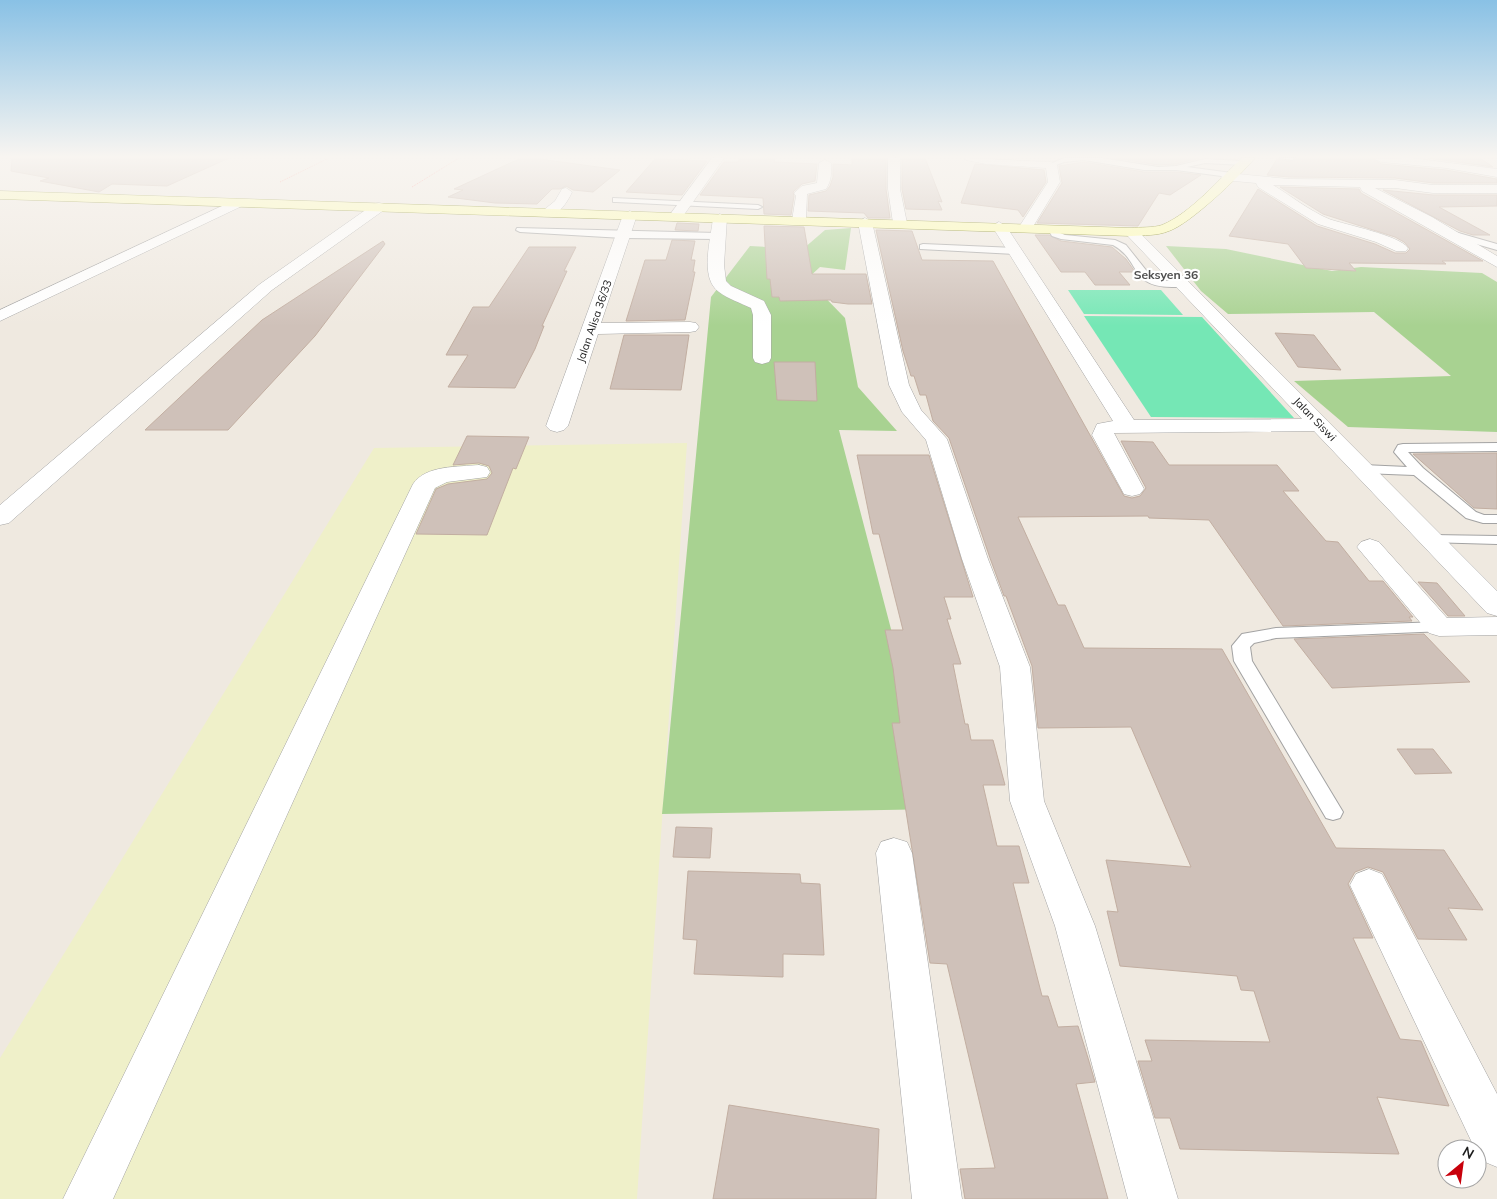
<svg xmlns="http://www.w3.org/2000/svg" width="1497" height="1199" font-family="Mulish,sans-serif">
	<style>
		.farmland { fill: #eff0c9 }
		.forest { fill: #a8d291 }
		.pitch { fill: #75e7b5 }
		.building { fill: #cfc1b9; stroke: #c2aea1 }
		.lines { fill: none; stroke-linecap: round; stroke-linejoin: round }
		.lane-casing { stroke: #a3a3a3; stroke-width: 2 }
		.street-casing { stroke: #a3a3a3; stroke-width: 1 }
		.secondary-casing { stroke: #707600; stroke-width: 1 }
		.path { stroke: #ff6961; stroke-width: 1; stroke-dasharray: 1 1; stroke-linecap: butt }
		.lane { fill: #fff; fill-rule: evenodd }
		.street { fill: #fff; fill-rule: evenodd }
		.secondary { fill: #ffffae; fill-rule: evenodd }
		.labels { text-anchor: middle; stroke-width: 4.5; stroke-linejoin: round; paint-order: stroke }
		.far-street-label { font-size: 11px; fill: #1c1c1c; stroke: #fff }
		.far-quarter-label { font-size: 12px; font-weight: bold; fill: #4f4f4f; stroke: #fff }
	</style>
	<rect width="100%" height="100%" fill="#efe9e0"/>
	<path class="farmland" d="M687 443 637 1199H0V1058L374 448Z"/>
	<g class="forest">
		<path d="M851 228 845 270 820 267 807 279 845 318 858 387 897 431 839 430 938 809 662 814 711 297 750 246 803 249 825 230Z"/>
		<path d="M1166 246 1226 249 1332 271 1361 267 1482 273 1497 282V432L1348 427 1294 381 1451 376 1374 312 1228 314 1201 291Z"/>
	</g>
	<g class="pitch">
		<path d="M1068 290H1161L1183 315 1084 314Z"/>
		<path d="M1084 316 1202 317 1294 418 1151 417Z"/>
	</g>
	<g class="building">
		<path d="M12 158H229L167 186 112 184 99 192 40 181 49 178 11 171Z"/>
		<path d="M521 158H532L620 170 593 192 573 190 566 186 560 189H552L537 204 495 203 448 197 463 190 454 189Z"/>
		<path d="M740 158H775L774 162 817 164 815 181 802 184 793 192 794 196 791 215 764 214 763 198 700 195 724 162H738Z"/>
		<path d="M852 158H886V189L890 218H868L864 213 808 211 809 195 826 191 830 186 833 177V164L852 165Z"/>
		<path d="M902 158H925L942 202 938 201 942 210 906 209 902 189Z"/>
		<path d="M1115 158H1200L1176 164 1158 165Z"/>
		<path d="M1297 158H1373L1381 164 1446 170 1497 179V183H1433L1395 178 1289 177 1267 175 1277 159 1292 162Z"/>
		<path d="M1428 158H1480L1493 167Z"/>
		<path d="M655 159 707 161 682 195 626 192Z"/>
		<path d="M1084 162 1144 172H1176L1201 175 1170 195 1159 193 1138 226 1037 223 1062 183 1059 166Z"/>
		<path d="M975 164 1044 170 1046 182 1023 217 1018 210 961 203Z"/>
		<path d="M1280 187 1359 189 1361 193 1483 261H1442L1446 264 1349 263 1356 271 1306 268 1288 244 1229 236 1258 189 1317 226 1375 244 1395 253H1406L1410 249 1404 242 1395 237 1323 214Z"/>
		<path d="M1383 190 1433 195H1497V206L1439 207 1490 235H1473L1460 231Z"/>
		<path d="M677 223 699 224 698 231 675 230Z"/>
		<path d="M764 226 804 227 812 274H866L872 304H848L832 302 831 300 780 301 779 297H772L770 279H767Z"/>
		<path d="M876 230 912 231 922 260 993 261 1124 496 1132 498 1140 496 1146 488 1121 441 1153 442 1169 465H1277L1299 491H1283L1326 541 1338 542 1369 581H1383L1413 617H1409L1412 621 1283 626 1209 520 1149 518 1148 516 1018 517 1058 605H1065L1084 648 1222 649 1336 848 1444 850 1483 910 1448 908 1467 940 1418 939 1383 872 1368 867 1355 872 1348 884 1373 938H1353L1400 1039 1421 1041 1449 1106 1377 1097 1399 1154 1180 1149 1170 1118H1155L1138 1061H1152L1145 1040 1270 1042 1254 991 1241 990 1237 976 1120 966 1107 911 1118 912 1106 860 1191 867 1131 727 1038 728 1032 666 1006 596H1004L990 558 949 438 933 421 926 395H920L914 376H911L903 351Z"/>
		<path d="M1035 235H1049L1061 241 1112 247 1126 259 1135 272H1119L1130 285H1095L1085 272H1061Z"/>
		<path d="M672 240 695 241 691 260H695L693 272H695L685 320 626 321 645 260H666Z"/>
		<path d="M383 241 385 244 315 336 228 430H145L262 320Z"/>
		<path d="M529 247H576L564 271H567L542 326H544L535 349 515 388 448 387 468 355H446L473 307H489Z"/>
		<path d="M1275 333 1314 335 1341 370 1298 367Z"/>
		<path d="M624 335H689L681 390 610 389Z"/>
		<path d="M774 362H815L817 401 777 400Z"/>
		<path d="M467 436 529 437 516 469 513 468 487 535 416 534 436 489 448 484 487 479 492 473 489 466 479 463 453 465Z"/>
		<path d="M1497 453V509L1474 508 1413 454Z"/>
		<path d="M857 455H929L973 597H944L951 619H947L961 664H953L965 724H968L971 740H993L1005 785H983L997 846H1019L1029 883H1013L1042 996H1048L1058 1027 1078 1026 1088 1058 1095 1082 1076 1084 1108 1199H965L960 1169 995 1168 947 964 930 963 892 723H900L893 668 885 630H903L879 534H873Z"/>
		<path d="M1418 582 1437 583 1465 616H1448Z"/>
		<path d="M1424 634 1470 682 1332 688 1294 639Z"/>
		<path d="M1397 749H1433L1452 773 1415 774Z"/>
		<path d="M676 827 712 828 710 858 673 857Z"/>
		<path d="M688 871 800 874 801 883 820 884 824 955 783 954V977L694 974 697 940 683 939Z"/>
		<path d="M729 1105 879 1129 876 1199H713Z"/>
	</g>
	<g class="lines">
		<defs>
			<g id="lane">
				<path d="M1064 158H1102L1158 167 1176 166 1205 159 1243 161 1246 163 1243 165 1205 163 1187 167 1232 173 1233 175 1229 177 1176 170H1144L1084 160 1064 162 1051 167 1048 165Z"/>
				<path d="M1279 158H1295L1292 160Z"/>
				<path d="M613 198 758 205 762 207 758 209 616 202H613Z"/>
				<path d="M1048 226H1054L1058 232 1065 235 1115 240 1126 245 1153 279C1164 283 1178 278 1187 284 1182 288 1178 287 1172 287 1129 287 1141 260 1113 245L1061 239 1052 236 1047 228Z"/>
				<path d="M517 228 717 233 721 236 717 239 623 238 520 232 516 230Z"/>
				<path d="M1448 230 1497 244V250L1445 235V231Z"/>
				<path d="M923 244 1015 248 1019 251 1015 254 920 249V245Z"/>
				<path d="M1497 443V451L1408 452 1423 468 1476 512 1484 515H1497V523H1483L1466 518 1414 475 1363 473 1356 469 1363 465 1407 467 1394 452 1398 445 1403 444Z"/>
				<path d="M1432 535 1497 536V544L1427 542 1425 539 1427 536Z"/>
				<path d="M1439 622 1445 623 1447 627 1445 631 1276 638 1254 643 1250 647 1252 661 1343 812 1340 818 1333 820 1326 818 1234 661 1232 646 1242 634 1276 628Z"/>
			</g>
			<g id="street">
				<path d="M712 158H724L681 219H671L669 216Z"/>
				<path d="M888 158H900V189L907 223 900 227 893 223 888 189Z"/>
				<path d="M964 158 1051 162 1057 165 1060 182 1031 230 1026 231 1019 227 1048 182 1046 168 986 164 966 160Z"/>
				<path d="M1411 158 1497 169V177L1446 168 1381 162 1375 159Z"/>
				<path d="M825 160 831 163C831 173 832 180 826 189L807 194 806 220 804 223H794L792 220 796 196 794 193 802 186 817 183 819 163Z"/>
				<path d="M1227 173 1289 179 1395 180 1433 185H1497V193H1433L1395 188H1375L1432 217 1497 256V267L1362 191 1360 187 1273 185C1291 196 1310 211 1329 219 1346 225 1399 235 1408 248L1406 251H1396L1376 242 1318 224 1258 187 1256 183 1223 180 1221 177Z"/>
				<path d="M566 188 572 192C567 203 557 219 542 216L540 213 555 201 562 189Z"/>
				<path d="M237 199 244 203 242 206 0 321V310Z"/>
				<path d="M379 203 384 204 386 207 384 210 272 290 9 523 0 525V505L260 284 374 204Z"/>
				<path d="M630 211 637 215 601 323 690 322 696 323 699 327 696 331 690 332 598 334 568 426 564 430 557 432 550 430 546 426 623 215Z"/>
				<path d="M720 214 727 218 724 265 726 281 731 286 764 301 771 315V358L769 362 762 364 755 362 753 358V315L751 308C741 303 728 299 719 292 699 278 711 239 713 218Z"/>
				<path d="M865 218 872 222 909 385 921 410 947 439 988 559 1030 667 1044 801 1095 926 1178 1199H1128L1055 926 1010 801 1000 667 962 559 926 440 902 412 889 385 858 222Z"/>
				<path d="M999 222 1006 226 1134 420 1302 419 1124 232 1126 229H1136L1497 591V616L1487 613 1314 431 1114 433 1144 489 1140 494 1132 496 1124 494 1092 435 1097 424 1113 421 992 226Z"/>
				<path d="M479 465 487 467 490 472 487 477 447 482 435 488 113 1199H63L413 484C426 465 458 467 479 465Z"/>
				<path d="M1370 539 1379 542 1447 618 1497 617V635L1439 636 1429 633 1357 547 1361 542Z"/>
				<path d="M894 838 907 842 912 853 962 1199H912L876 853 881 842Z"/>
				<path d="M1369 869 1382 874 1497 1094V1167L1480 1160 1477 1149H1475L1350 885 1356 874Z"/>
			</g>
			<path id="secondary" d="M1242 158H1255C1240 176 1190 224 1169 231 1157 236 1144 235 1131 236L0 199V191L1131 228C1141 227 1153 228 1162 225 1191 213 1219 179 1242 158Z"/>
		</defs>
		<use href="#lane" class="lane-casing"/>
		<use href="#street" class="street-casing"/>
		<use href="#secondary" class="secondary-casing"/>
		<g class="path">
			<path d="M280 182 329 158"/>
			<path d="M412 187 459 158"/>
		</g>
		<use href="#lane" class="lane"/>
		<use href="#street" class="street"/>
		<use href="#secondary" class="secondary"/>
	</g>
	<linearGradient id="sky" x2="0" y2="1"><stop stop-color="#89c1e5"/><stop offset="0.48" stop-color="#f8f5f1"/><stop offset="1" stop-color="#f8f5f1" stop-opacity="0"/></linearGradient>
	<rect width="1497" height="326" fill="url(#sky)"/>
	<g class="labels">
		<g class="far-street-label">
			<text transform="translate(594 321) rotate(-71)" y="4">Jalan Alisa 36/33</text>
			<text transform="translate(1315 419) rotate(46)" y="4">Jalan Siswi</text>
		</g>
		<g class="far-quarter-label">
			<text x="1166" y="279">Seksyen 36</text>
		</g>
	</g>
	<g transform="translate(1462 1164) rotate(29)"><circle r="24" fill="#ffffff" stroke="#a4a4a4"/>
	<path d="M0-4L9 19L0 12L-9 19Z" fill="#c8000b"/>
	<text y="-8" font-size="14" font-weight="bold" text-anchor="middle" fill="#1c1c1c">N</text>
	</g>
</svg>
